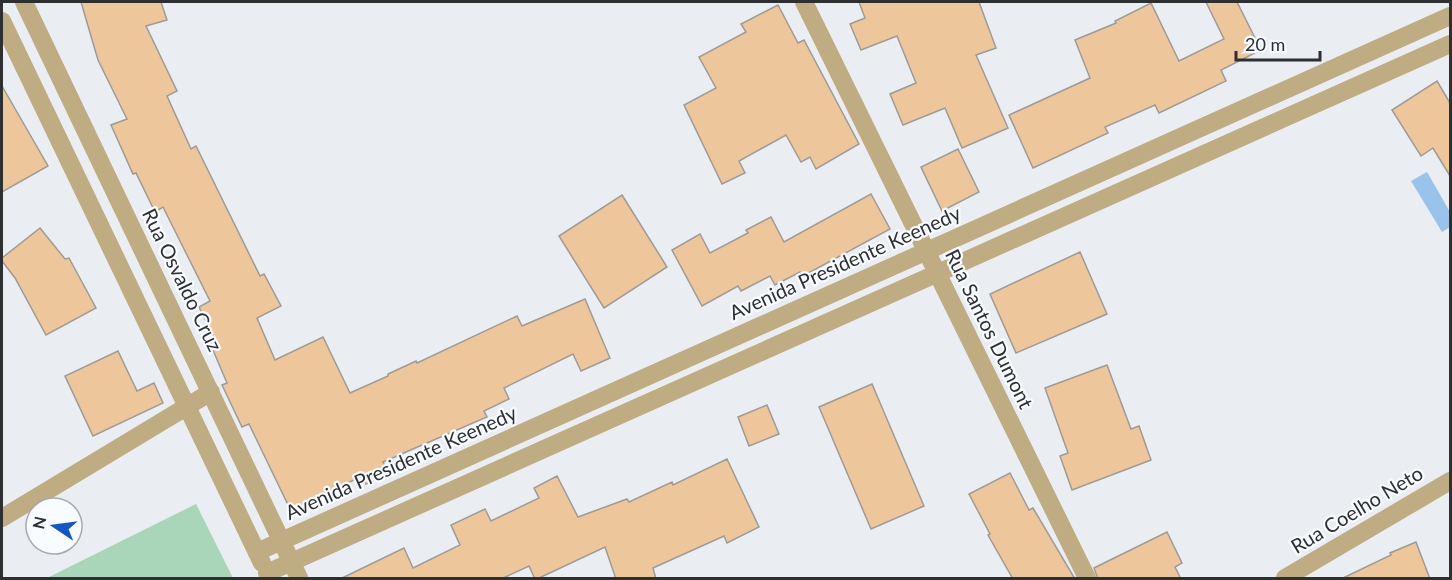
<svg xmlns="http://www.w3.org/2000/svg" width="1452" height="580" font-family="Lato,sans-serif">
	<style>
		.green { fill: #a9d5b8 }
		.water { fill: #9ac3ec }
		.building { fill: #eec69b; stroke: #9e9b97; stroke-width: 1.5 }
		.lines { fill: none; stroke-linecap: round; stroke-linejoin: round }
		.minor { stroke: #c0ac83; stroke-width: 18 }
		.labels { text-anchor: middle; stroke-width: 4.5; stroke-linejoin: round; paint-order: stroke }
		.street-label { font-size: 20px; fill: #2e2f31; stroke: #f8fbff }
	</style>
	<rect width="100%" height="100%" fill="#eaedf2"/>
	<path class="green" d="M196 504 233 578H47Z"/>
	<path class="water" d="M1427 172 1450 212V227L1442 232 1411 181Z"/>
	<g class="building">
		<path d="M81 2H161L167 20 146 26 177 91 167 96 191 149 196 146 260 276 264 274 281 306 257 318 275 360 323 337 350 393 388 376V374L416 361 417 363 517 316 522 326 585 299 610 358 581 371 573 354 504 388 509 399 484 411 487 417 383 462 388 473 366 484 362 476 291 511 249 424 242 427 222 385 227 383 210 343 216 341 199 307 210 301 163 207 155 212 136 173 133 174 111 125 127 119 98 60Z"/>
		<path d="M859 2H979L996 48 976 55 1008 128 962 148 945 108 903 125 890 94 916 83 897 36 861 50 850 24 865 18Z"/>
		<path d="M1206 2H1237L1261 50 1221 70 1226 81 1159 113 1155 105 1105 127 1108 133 1033 168 1009 115 1090 78 1075 40 1116 23 1115 21 1151 3 1179 61 1224 39Z"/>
		<path d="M778 5 798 43 804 40 859 144 816 169 810 157 801 162 786 135 739 161 745 173 722 184 684 105 716 88 699 57 746 32 741 24Z"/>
		<path d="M1437 81 1450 103V176L1433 148 1421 156 1392 110Z"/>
		<path d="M2 86 48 166 2 192Z"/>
		<path d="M958 149 979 192 942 211 921 167Z"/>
		<path d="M871 194 890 229 803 276 800 272 775 285 770 276 741 291 738 286 702 306 672 250 700 234 710 253 748 233 746 230 771 217 784 242Z"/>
		<path d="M622 195 667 267 604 308 559 236Z"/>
		<path d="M40 228 65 259 69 258 96 308 46 335 15 278 2 261V258Z"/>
		<path d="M1080 252 1107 314 1016 353 990 294Z"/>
		<path d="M118 351 137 391 154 383 163 403 93 436 65 376Z"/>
		<path d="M1107 365 1131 429 1139 426 1151 460 1072 490 1060 456 1068 453 1045 388Z"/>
		<path d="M872 384 924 506 871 529 819 407Z"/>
		<path d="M767 405 779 434 749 446 738 417Z"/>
		<path d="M727 459 759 527 727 543 724 536 653 568 656 579H616L605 547 537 579H535L529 566 501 579H340L404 548 413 568 460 545 451 525 485 509 491 521 539 498 534 488 557 476 578 517 627 499 629 502 672 482 673 485Z"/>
		<path d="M1010 473 1029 510 1033 508 1075 579H1013L988 535 990 534 969 494Z"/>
		<path d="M1167 532 1182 563 1175 567 1181 579H1098L1094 568Z"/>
		<path d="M1416 542 1430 579H1341L1391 555 1390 553Z"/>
	</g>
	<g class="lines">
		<g class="minor">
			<path d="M24 2 299 578"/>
			<path d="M804 2 1087 578"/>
			<path d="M2 21 262 563"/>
			<path d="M2 518 211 392"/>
			<path d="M257 552 1450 16"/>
			<path d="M267 573 1450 44"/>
			<path d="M1285 578 1450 481"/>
		</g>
	</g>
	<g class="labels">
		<g class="street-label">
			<text transform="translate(845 263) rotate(-24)" y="7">Avenida Presidente Keenedy</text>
			<text transform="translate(182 280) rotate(64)" y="7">Rua Osvaldo Cruz</text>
			<text transform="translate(989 329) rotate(64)" y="7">Rua Santos Dumont</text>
			<text transform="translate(401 463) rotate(-24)" y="7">Avenida Presidente Keenedy</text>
			<text transform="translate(1357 510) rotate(-31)" y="7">Rua Coelho Neto</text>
		</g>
	</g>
	<rect width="1452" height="580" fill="none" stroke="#2e2f31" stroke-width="6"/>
	<g transform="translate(54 526) rotate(283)"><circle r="28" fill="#f8fbff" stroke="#a7a9ad" stroke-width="1.5"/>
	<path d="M0-4.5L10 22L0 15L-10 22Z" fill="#1457c2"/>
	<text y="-9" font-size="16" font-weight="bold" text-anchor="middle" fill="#2e2f31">N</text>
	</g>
	<path d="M1236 51v9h84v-9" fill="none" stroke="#2e2f31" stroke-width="3"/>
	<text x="1245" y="51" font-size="18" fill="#2e2f31" stroke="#f8fbff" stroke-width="4.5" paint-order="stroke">20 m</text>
</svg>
